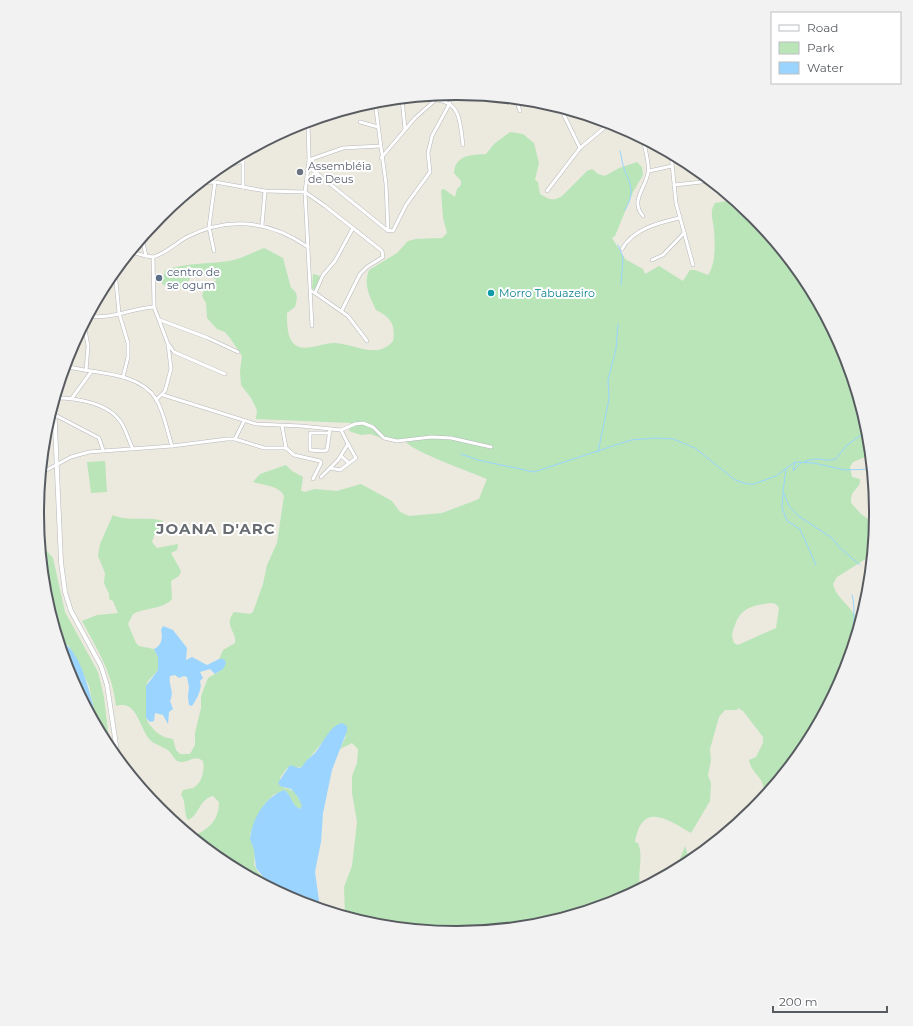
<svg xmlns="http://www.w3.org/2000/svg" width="913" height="1026" font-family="Montserrat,sans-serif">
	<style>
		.green { fill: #b9e5b9; fill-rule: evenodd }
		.water { fill: #9bd5ff }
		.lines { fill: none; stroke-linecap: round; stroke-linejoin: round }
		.stream { stroke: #9bd5ff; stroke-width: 1 }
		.minor-casing { stroke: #b5b7bd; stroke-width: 4 }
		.secondary-casing { stroke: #b5b9bf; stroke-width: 5 }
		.minor { stroke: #fff; stroke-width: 3 }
		.secondary { stroke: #fff; stroke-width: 4 }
		.worship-dot { fill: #6b7280; stroke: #fff; stroke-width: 1.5 }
		.service-dot { fill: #5c6f8a; stroke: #fff; stroke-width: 1.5 }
		.culture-dot { fill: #0f9aa8; stroke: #fff; stroke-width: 1.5 }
		.labels { text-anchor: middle; stroke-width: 4; stroke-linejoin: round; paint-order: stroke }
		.worship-label { font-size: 11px; fill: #5b616d; stroke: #fff; text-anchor: start }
		.service-label { font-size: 11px; fill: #4e5e75; stroke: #fff; text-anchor: start }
		.culture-label { font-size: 11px; fill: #0d838f; stroke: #fff; text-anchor: start }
		.district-label { font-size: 15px; font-weight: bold; letter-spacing: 1px; fill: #696e73; stroke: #fff }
		.rim { fill: none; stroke: #585c61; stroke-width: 2 }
	</style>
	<rect width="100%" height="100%" fill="#ece9de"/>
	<g class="green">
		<path d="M510 132 523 134 534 143 539 163 535 180 538 182 540 194C548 199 553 202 562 196L587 171 592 169 598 174 605 176 619 168 637 162 642 167 643 175 633 192 615 236 612 238 625 259 643 269 645 274 659 266 683 281 690 270H695L708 275C716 264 715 243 714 230 713 219 709 213 715 203L733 200C804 258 861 363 870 455L853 462 850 467 852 477 860 479C861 490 850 488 851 503L861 514 875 524 872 555 837 577 833 584C836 599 854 607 859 624L844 674 805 746 762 799C769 777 752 777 749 760L756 757 763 743V737L743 711 738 708 737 710H725L719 717 710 749 711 760 708 775 711 783 710 801 691 833C667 819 642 801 635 842L638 843C644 857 637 873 640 888 554 934 438 944 345 915L344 887 352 866 357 822 352 793V776L357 763 358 749 352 743 340 749 346 736 335 727 302 767 287 768 280 778 284 788C295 789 298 797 303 806L300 809C291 806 292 795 284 790L273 795 264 805 250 834 255 854 254 865 258 872 265 879 263 883 223 862 192 836C209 830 219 820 219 802L213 796C199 799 199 816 188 820 183 813 187 803 181 795L183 790C186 789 190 789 193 788 202 783 205 770 203 761 195 755 191 761 183 762 175 763 173 755 169 751 163 746 155 745 150 740 139 727 137 699 116 706 113 674 97 649 82 621L97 615 118 613 113 601 109 599V594L104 583 105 573 98 556 100 544 112 517 113 515C126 522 149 516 163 521V528L155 533 152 542 157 548 178 544 177 550 171 553 181 571 179 576 171 581 172 599C162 610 146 607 133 614L128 624 136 643 139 646 154 649 158 657V670L148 681 146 688V718L149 724 156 732 164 737 173 739 176 750 180 754H190L195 745V733L201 708V696L208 678 220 671 222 659H219L223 650 235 643C237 631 223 626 234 612L250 614 253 612 263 584 267 565 277 543 284 496C280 486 263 485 253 482L260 474 286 465 292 471 303 477 301 490 304 492 315 489 337 491 361 484 392 501 400 512 409 516 442 513 479 499 487 479C473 473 411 451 405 441L386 440 371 434 361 435 349 431 351 423 256 419 257 410 251 398 241 385 240 371 242 356 230 338 225 332 217 329 207 318 206 303 202 296 205 286 217 280 205 275 192 276C187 283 180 292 170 289 167 288 165 285 162 284L165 270C186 263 207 264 229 261 241 259 253 252 264 248L283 258 291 288C299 293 297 299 295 307L287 313C287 323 287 336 293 343 303 354 323 342 335 343 355 344 377 360 393 341 396 324 390 317 376 310 370 297 363 285 369 270L397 253 408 241 416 239 442 238 447 233 443 218 441 190 444 189 455 197 457 189 461 185V181L454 173C455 154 473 155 486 154L494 144ZM771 603 776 604 779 608 776 628 738 645 734 643C731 636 732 632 735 625 741 607 754 605 771 603Z"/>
		<path d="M313 274 320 276 316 289H312Z"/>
		<path d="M105 461 107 492 91 493 87 462Z"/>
		<path d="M40 543 53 558 65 612 98 672 104 697 110 749 98 729 89 686 75 656 68 645 59 642 45 595Z"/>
		<path d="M685 846 688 856H697L671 872 680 859Z"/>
	</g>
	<g class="water">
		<path d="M163 626 173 630 187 648 186 660 192 657 207 665 219 659H224L226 663 223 669 215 674 210 669 200 672 203 678 200 681C203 689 196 700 192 706L189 705 188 697 189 687 187 677 184 676 179 678 175 675 170 676C168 685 175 692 170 701L173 709 169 712 168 724 163 715 155 713 154 721 150 722 146 718V686L158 670V657L154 649C162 646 163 636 161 630Z"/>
		<path d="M59 642C81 643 95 711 98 729L85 704 80 689 69 673Z"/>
		<path d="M342 723 347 726V731L332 770 323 813 321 842 315 872 320 908 296 900 276 890 272 882 265 879 256 868 254 850 250 839C252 819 265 797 284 790 292 795 291 805 300 809L302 806 298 797 291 789 280 786 278 783 290 765 299 768 302 767C305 761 310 758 315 753 323 744 328 727 342 723Z"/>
	</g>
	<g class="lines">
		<g class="stream">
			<path d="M620 151C622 157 622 165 625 171 632 187 634 194 625 210"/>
			<path d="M618 245 623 257 621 285"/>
			<path d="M598 452 609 399 608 380 616 349 618 324"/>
			<path d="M461 454 478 460 534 472 631 440 655 438 673 439 695 448 735 480 747 484H754L776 476 795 462 814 463 845 470 872 469"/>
			<path d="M795 462 793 471 801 463"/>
			<path d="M804 462C818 455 824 463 836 459L846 446 868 430"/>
			<path d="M786 469 783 492 789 506 797 515 832 538 839 547 860 565"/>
			<path d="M783 493 782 508 787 521 800 529 816 565"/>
			<path d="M852 595C856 609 852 623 855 638"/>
		</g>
		<defs>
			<g id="minor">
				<path d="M402 99 405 129"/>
				<path d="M516 99 520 111"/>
				<path d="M437 100C462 103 460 125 463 145"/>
				<path d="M375 102 386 184 388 231"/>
				<path d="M561 109 580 148"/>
				<path d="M308 122 309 160 305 192 312 326"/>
				<path d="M360 122 378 127"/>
				<path d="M243 154V187"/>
				<path d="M671 154 676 203 693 265"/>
				<path d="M381 158 415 118 441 95"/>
				<path d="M309 160 343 148 380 146"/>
				<path d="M672 162 680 159"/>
				<path d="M225 167 243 161"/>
				<path d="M309 167 387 230 393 231 406 205 430 172 428 153 432 136 450 103"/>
				<path d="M649 171 672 166"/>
				<path d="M201 183 215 182 265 191 305 192 325 206 382 251 383 257 367 267 360 274 342 310"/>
				<path d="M674 185 711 181"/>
				<path d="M547 191 580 148 610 123"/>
				<path d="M643 216C630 201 645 189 648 173 650 166 645 148 643 139"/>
				<path d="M262 225 265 191"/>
				<path d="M142 238 146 256 153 257C165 254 176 243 187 237 229 216 270 221 308 247"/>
				<path d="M622 249C633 229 658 223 679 218"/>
				<path d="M214 251 209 227 215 182"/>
				<path d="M131 252 146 256"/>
				<path d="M153 257 154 307 168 344 171 369 165 391 156 400"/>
				<path d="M652 260 663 255 684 233"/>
				<path d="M115 271 119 313 128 343V357L123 377"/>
				<path d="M311 291 315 293 323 275 335 261 353 228"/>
				<path d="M315 293 348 316 367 341"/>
				<path d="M89 316C110 320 132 308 154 307"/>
				<path d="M160 320 208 338 238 352"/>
				<path d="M84 324 88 346 86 371"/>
				<path d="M169 345 174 352 225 374"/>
				<path d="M65 366C93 374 139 371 156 399 164 412 167 431 172 446"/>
				<path d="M163 395 256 424 301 426 341 430 355 424 363 423 373 427 384 438 397 441 431 437 451 438 491 447"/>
				<path d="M55 398C77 398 110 403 122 424 126 431 129 441 133 449"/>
				<path d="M72 398 91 372"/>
				<path d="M55 415 99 438 103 450"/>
				<path d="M282 426 286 448"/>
				<path d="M329 433H310V450L323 451 327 450 330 429"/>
				<path d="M235 439 244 421"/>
				<path d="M341 456 349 463"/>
				<path d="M330 468 340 470 356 458 348 444"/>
				<path d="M41 473 71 457 89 452 172 446 227 439H235L264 448H286L294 455 320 461 321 463 313 479"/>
				<path d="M321 477 338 460 348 444 341 430"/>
			</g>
			<path id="secondary" d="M54 403 61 562 65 592 71 611 101 666 107 685 118 758"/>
		</defs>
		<use href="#minor" class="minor-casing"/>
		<use href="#secondary" class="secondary-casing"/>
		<use href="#minor" class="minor"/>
		<use href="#secondary" class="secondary"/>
	</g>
	<circle class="worship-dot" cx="300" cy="172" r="4"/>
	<circle class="service-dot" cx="159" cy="278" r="4"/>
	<circle class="culture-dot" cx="491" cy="293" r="4"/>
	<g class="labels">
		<g class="worship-label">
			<text x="308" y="170">Assembléia<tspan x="308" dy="13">de Deus</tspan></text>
		</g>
		<g class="service-label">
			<text x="167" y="276">centro de<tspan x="167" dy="13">se ogum</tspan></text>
		</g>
		<g class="culture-label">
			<text x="499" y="297">Morro Tabuazeiro</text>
		</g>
		<g class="district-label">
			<text x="216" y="534">JOANA D'ARC</text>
		</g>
	</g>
	<path d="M0 0H913V1026H0ZM456 100H457A412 412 0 0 1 869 512V514A412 412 0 0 1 457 926H456A412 412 0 0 1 44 514V512A412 412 0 0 1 456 100Z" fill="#f2f2f2" fill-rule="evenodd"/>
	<path class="rim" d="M456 100H457A412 412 0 0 1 869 512V514A412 412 0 0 1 457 926H456A412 412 0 0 1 44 514V512A412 412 0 0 1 456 100Z"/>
	<rect x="771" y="12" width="130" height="72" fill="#ffffff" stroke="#bcbec0"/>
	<rect x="779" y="25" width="20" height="6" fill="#ffffff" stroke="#bcbec0"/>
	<text x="807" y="32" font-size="12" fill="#585c61">Road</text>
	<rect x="779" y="42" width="20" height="12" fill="#b9e5b9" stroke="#bcbec0"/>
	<text x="807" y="52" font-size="12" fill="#585c61">Park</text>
	<rect x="779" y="62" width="20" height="12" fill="#9bd5ff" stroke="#bcbec0"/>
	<text x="807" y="72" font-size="12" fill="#585c61">Water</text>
	<path d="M773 1006v6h114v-6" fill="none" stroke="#585c61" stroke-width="2"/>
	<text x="779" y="1006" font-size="12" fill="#585c61" stroke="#ffffff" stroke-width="3" paint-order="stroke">200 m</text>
</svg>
